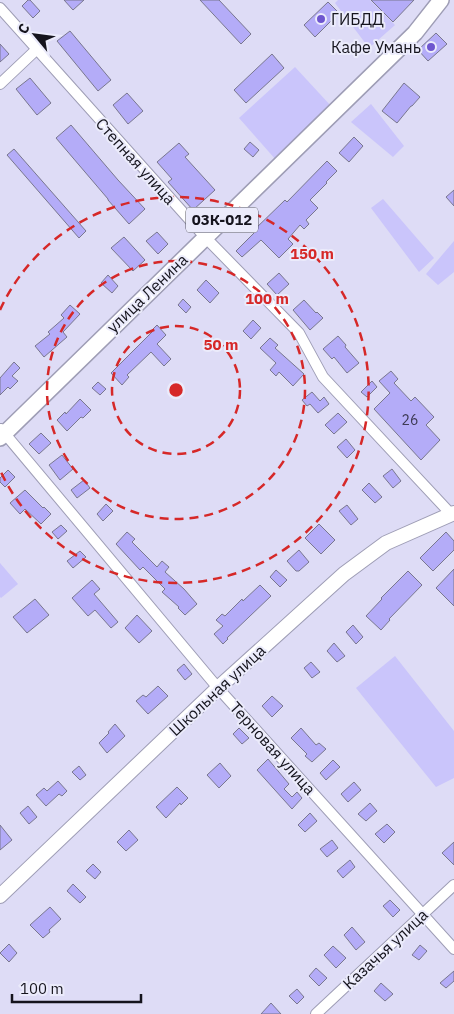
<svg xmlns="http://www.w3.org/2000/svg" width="454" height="1014" font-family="'IBM Plex Sans',sans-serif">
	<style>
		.green { fill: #cac5fb }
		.building { fill: #b4acf8; stroke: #79778f }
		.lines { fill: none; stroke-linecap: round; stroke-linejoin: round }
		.street-casing { stroke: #9e9db5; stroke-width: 12 }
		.secondary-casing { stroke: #9e9db5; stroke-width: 16 }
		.primary-casing { stroke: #9e9db5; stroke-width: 18 }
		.street { stroke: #fff; stroke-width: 10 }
		.secondary { stroke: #fff; stroke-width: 14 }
		.primary { stroke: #fff; stroke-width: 15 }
		.ring { fill: none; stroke: #d62828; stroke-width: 2.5; stroke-dasharray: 9 6 }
		.poi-dot { fill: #6e55cf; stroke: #ebebfb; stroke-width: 2 }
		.labels { text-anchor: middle; stroke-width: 4; stroke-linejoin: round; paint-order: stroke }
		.number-label { font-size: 14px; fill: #3d3a54 }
		.shield { fill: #ebebfb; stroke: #555460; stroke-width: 1 }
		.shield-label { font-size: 15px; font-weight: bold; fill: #15141d }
		.poi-label { font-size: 16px; fill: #15141d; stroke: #ebebfb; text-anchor: start }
		.street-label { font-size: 16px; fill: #15141d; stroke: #ebebfb }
		.centre { fill: #d62828; stroke: #ebebfb; stroke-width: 2.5 }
		.ring-label { font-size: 15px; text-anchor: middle; font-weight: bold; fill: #d62828; stroke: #ebebfb; stroke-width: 4; stroke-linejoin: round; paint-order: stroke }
	</style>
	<rect width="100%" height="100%" fill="#dedcf6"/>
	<g class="green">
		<path d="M338 0H370L395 25 369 48 335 3Z"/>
		<path d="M295 67 331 106 276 160 239 118Z"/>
		<path d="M371 104 404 146 393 157 351 122Z"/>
		<path d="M383 199 434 258 419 272 371 208Z"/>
		<path d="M454 241V272L438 285 426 274Z"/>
		<path d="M0 563 18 584 1 598 0 597Z"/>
		<path d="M395 656 454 731V778L436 787 356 688Z"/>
	</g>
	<g class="building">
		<path d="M28 0H30L40 11 33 18 22 6Z"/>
		<path d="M64 0H84L73 10Z"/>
		<path d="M200 0H219L251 34 241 44Z"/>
		<path d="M371 0H414L393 22Z"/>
		<path d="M328 2 339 13 315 37 304 25Z"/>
		<path d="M70 31 111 80 98 91 57 41Z"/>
		<path d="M436 33 447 44 428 61 418 50Z"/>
		<path d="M0 44 9 54 0 62Z"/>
		<path d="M272 54 284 68 246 103 234 90Z"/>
		<path d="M30 78 51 103 37 115 16 89Z"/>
		<path d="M404 83 420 97 412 106H411L397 123 382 111Z"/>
		<path d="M127 93 143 111 128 124 113 105Z"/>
		<path d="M71 125 118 180 145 209 129 224 108 200V199L56 138Z"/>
		<path d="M354 137 363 146 349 162 339 153Z"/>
		<path d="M250 142 259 150 253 157 244 149Z"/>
		<path d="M179 143 189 154 185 157 215 190 193 210 168 182 172 179 157 162Z"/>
		<path d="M14 149 86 231 79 238 7 155Z"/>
		<path d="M327 161 337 171 326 182 327 183 310 200 318 208 306 220 309 224 304 229 300 225 288 239 293 244 279 258 261 240 242 257 236 251 255 232 253 231 285 200 287 202Z"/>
		<path d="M454 190V206L446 197Z"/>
		<path d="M157 232 168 244 158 254 146 241Z"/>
		<path d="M124 237 145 260 133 271 111 248Z"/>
		<path d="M279 273 289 284 277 295 267 284Z"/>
		<path d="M108 275 118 286 112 293 101 283Z"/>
		<path d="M206 280 219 293 210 303 197 290Z"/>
		<path d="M183 299 191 307 186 313 178 305Z"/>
		<path d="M304 300 316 313 317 312 323 318 310 330 293 310Z"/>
		<path d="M70 305 80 314 63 332 67 337 44 357 35 346 50 334 48 332 64 318 61 315Z"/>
		<path d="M253 320 261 328 251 339 243 331Z"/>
		<path d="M157 325 166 335 157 344 171 359 164 366 151 352 127 375 129 377 122 385 111 373 152 332 151 331Z"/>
		<path d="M338 336 346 345 345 347 359 363 347 373 334 357 332 359 323 349Z"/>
		<path d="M270 338 278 345 275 348 304 374 293 386 279 372 276 376 270 370 276 363 260 348Z"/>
		<path d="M14 362 20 368 12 376 18 381 10 389 8 387 0 395V378Z"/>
		<path d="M391 371 398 379 394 383 411 401 415 397 434 417 426 425 440 440 421 460 374 409 390 393 379 381Z"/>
		<path d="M372 381 377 387 367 397 361 392Z"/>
		<path d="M98 382 106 389 100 395 92 388Z"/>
		<path d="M312 392 320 401 324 397 329 404 318 413 310 404 307 406 302 400Z"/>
		<path d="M80 399 91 410 83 418 81 417 67 431 57 420 65 412 66 414Z"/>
		<path d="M338 413 347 422 334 434 325 425Z"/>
		<path d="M41 433 51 443 39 454 29 444Z"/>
		<path d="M346 439 355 450 347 458 337 447Z"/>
		<path d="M62 455 73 469 60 480 49 465Z"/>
		<path d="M392 469 401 481 393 488 383 476Z"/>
		<path d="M8 470 15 477 5 487 0 482V478Z"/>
		<path d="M84 480 90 488 77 498 71 490Z"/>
		<path d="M369 483 382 497 375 503 362 490Z"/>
		<path d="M25 490 43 508 44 507 51 514 41 524 25 509 20 514 10 503Z"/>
		<path d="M106 504 113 511 103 521 97 514Z"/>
		<path d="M347 505 358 519 351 525 339 511Z"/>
		<path d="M319 524 335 540 321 554 305 538Z"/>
		<path d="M61 525 67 531 58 539 52 532Z"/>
		<path d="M127 532 135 539 132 542 157 567 162 561 169 567 165 572 184 589 197 604 185 615 178 608 179 607 162 592 165 589 143 567 140 570 116 544Z"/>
		<path d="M446 532 454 541V550L433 571 420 558Z"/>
		<path d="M299 550 309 562 299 571H296L287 561Z"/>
		<path d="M80 551 86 557 73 568 67 561Z"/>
		<path d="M454 569V606L436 588Z"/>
		<path d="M276 570 287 580 280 587 270 577Z"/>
		<path d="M408 571 422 585 389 619 390 620 381 630 366 616 382 599 381 598Z"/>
		<path d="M92 580 100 589 94 594 118 622 111 628 95 610 88 616 72 598Z"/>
		<path d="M260 585 271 596 227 638 228 639 223 644 214 634 223 626 216 620 222 614 225 616 242 599 243 601Z"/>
		<path d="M35 599 49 615 27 633 13 617Z"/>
		<path d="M137 615 152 631 139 643 125 628Z"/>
		<path d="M353 625 363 637 356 644 346 632Z"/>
		<path d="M334 643 345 656 337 662 327 651Z"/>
		<path d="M311 662 320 672 312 678 304 668Z"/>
		<path d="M184 664 192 674 185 680 177 670Z"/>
		<path d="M158 686 168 696 148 714 136 701 143 695 146 697Z"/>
		<path d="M272 696 283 706 272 717 262 706Z"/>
		<path d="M115 724 125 736 107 753 99 743 109 733 108 732Z"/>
		<path d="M239 728 249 738 242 744 233 734Z"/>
		<path d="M301 728 316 745 319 743 326 749 312 762 305 756 307 754 291 738Z"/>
		<path d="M268 759 289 784 284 789 292 797 297 792 302 798 292 809 257 770Z"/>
		<path d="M333 760 340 767 326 780 320 773Z"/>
		<path d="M220 763 231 776 219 788 207 775Z"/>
		<path d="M79 766 86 775 80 780 72 772Z"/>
		<path d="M58 781 67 791 62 796 59 794 46 806 36 795 44 788 47 791Z"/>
		<path d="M354 782 361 790 348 802 341 794Z"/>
		<path d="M177 787 188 798 181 805 180 803 166 818 156 807Z"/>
		<path d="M370 803 377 811 366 821 358 814Z"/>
		<path d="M28 806 37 817 29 824 20 813Z"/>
		<path d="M310 813 317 821 305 832 298 825Z"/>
		<path d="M387 824 395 832 384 843 375 834Z"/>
		<path d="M0 825 12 840 0 850Z"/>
		<path d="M129 830 138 840 126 851 117 842Z"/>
		<path d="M332 840 338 848 327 857 320 849Z"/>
		<path d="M454 842V865L442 853Z"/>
		<path d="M350 860 355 867 343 878 337 871Z"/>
		<path d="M93 864 101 872 95 879 86 871Z"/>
		<path d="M73 884 86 897 80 903 67 891Z"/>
		<path d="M390 900 400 910 393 917 383 906Z"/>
		<path d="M50 907 61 919 49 930 50 932 43 938 30 925Z"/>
		<path d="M352 927 365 942 356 950 344 935Z"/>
		<path d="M9 944 17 953 9 962 0 953Z"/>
		<path d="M420 945 427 951 419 960 412 955Z"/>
		<path d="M333 946 346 958 336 968 324 955Z"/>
		<path d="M316 968 327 978 319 986 309 976Z"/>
		<path d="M454 971V981L446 988 440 983Z"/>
		<path d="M381 983 393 994 385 1001 374 991Z"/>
		<path d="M297 989 304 997 297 1004 289 996Z"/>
		<path d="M271 1003 281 1014H261Z"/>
	</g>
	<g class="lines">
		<defs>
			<g id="street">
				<path d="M0 8 205 237 299 333 323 377 451 514"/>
				<path d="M0 84 37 49"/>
				<path d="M1 429 218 688 454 949"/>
				<path d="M316 1014 454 885"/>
			</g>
			<path id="secondary" d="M0 896 218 688 344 574 386 543 454 513"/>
			<path id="primary" d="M0 438 415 33 441 0"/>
		</defs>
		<use href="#street" class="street-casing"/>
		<use href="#secondary" class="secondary-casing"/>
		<use href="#primary" class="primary-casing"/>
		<use href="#street" class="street"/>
		<use href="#secondary" class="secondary"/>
		<use href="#primary" class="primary"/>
	</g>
	<g class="ring">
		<circle cx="176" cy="390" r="64"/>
		<circle cx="176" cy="390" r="129"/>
		<path d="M0 310A193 193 0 1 1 0 470"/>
	</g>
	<g class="poi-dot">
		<circle cx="321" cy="19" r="5"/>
		<circle cx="431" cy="47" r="5"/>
	</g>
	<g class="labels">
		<g class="number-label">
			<text x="410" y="425">26</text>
		</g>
		<rect class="shield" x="186" y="207.5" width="72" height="25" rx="4"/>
		<g class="shield-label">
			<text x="222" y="225">03К-012</text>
		</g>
		<g class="poi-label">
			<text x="331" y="25">ГИБДД</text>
			<text x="421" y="53" text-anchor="end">Кафе Умань</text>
		</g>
		<g class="street-label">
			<text transform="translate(136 161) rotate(48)" y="6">Степная улица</text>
			<text transform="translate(147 293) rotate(-44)" y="6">улица Ленина</text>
			<text transform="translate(217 690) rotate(-43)" y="6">Школьная улица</text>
			<text transform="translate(273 748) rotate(48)" y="6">Терновая улица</text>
			<text transform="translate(385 949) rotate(-43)" y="6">Казачья улица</text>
		</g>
	</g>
	<circle cx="176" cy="390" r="8" class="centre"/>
	<g class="ring-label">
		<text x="312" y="259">150 m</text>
		<text x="267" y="304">100 m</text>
		<text x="221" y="350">50 m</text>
	</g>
	<g transform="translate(35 35) rotate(299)" stroke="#ebebfb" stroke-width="4" paint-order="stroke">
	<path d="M0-4L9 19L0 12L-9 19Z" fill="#15141d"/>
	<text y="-8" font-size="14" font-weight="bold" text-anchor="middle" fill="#15141d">С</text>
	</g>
	<path d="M12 994v8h129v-8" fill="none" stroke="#15141d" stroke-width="2.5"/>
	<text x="20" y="994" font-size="15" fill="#15141d" stroke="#ebebfb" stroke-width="4" paint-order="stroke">100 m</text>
</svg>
